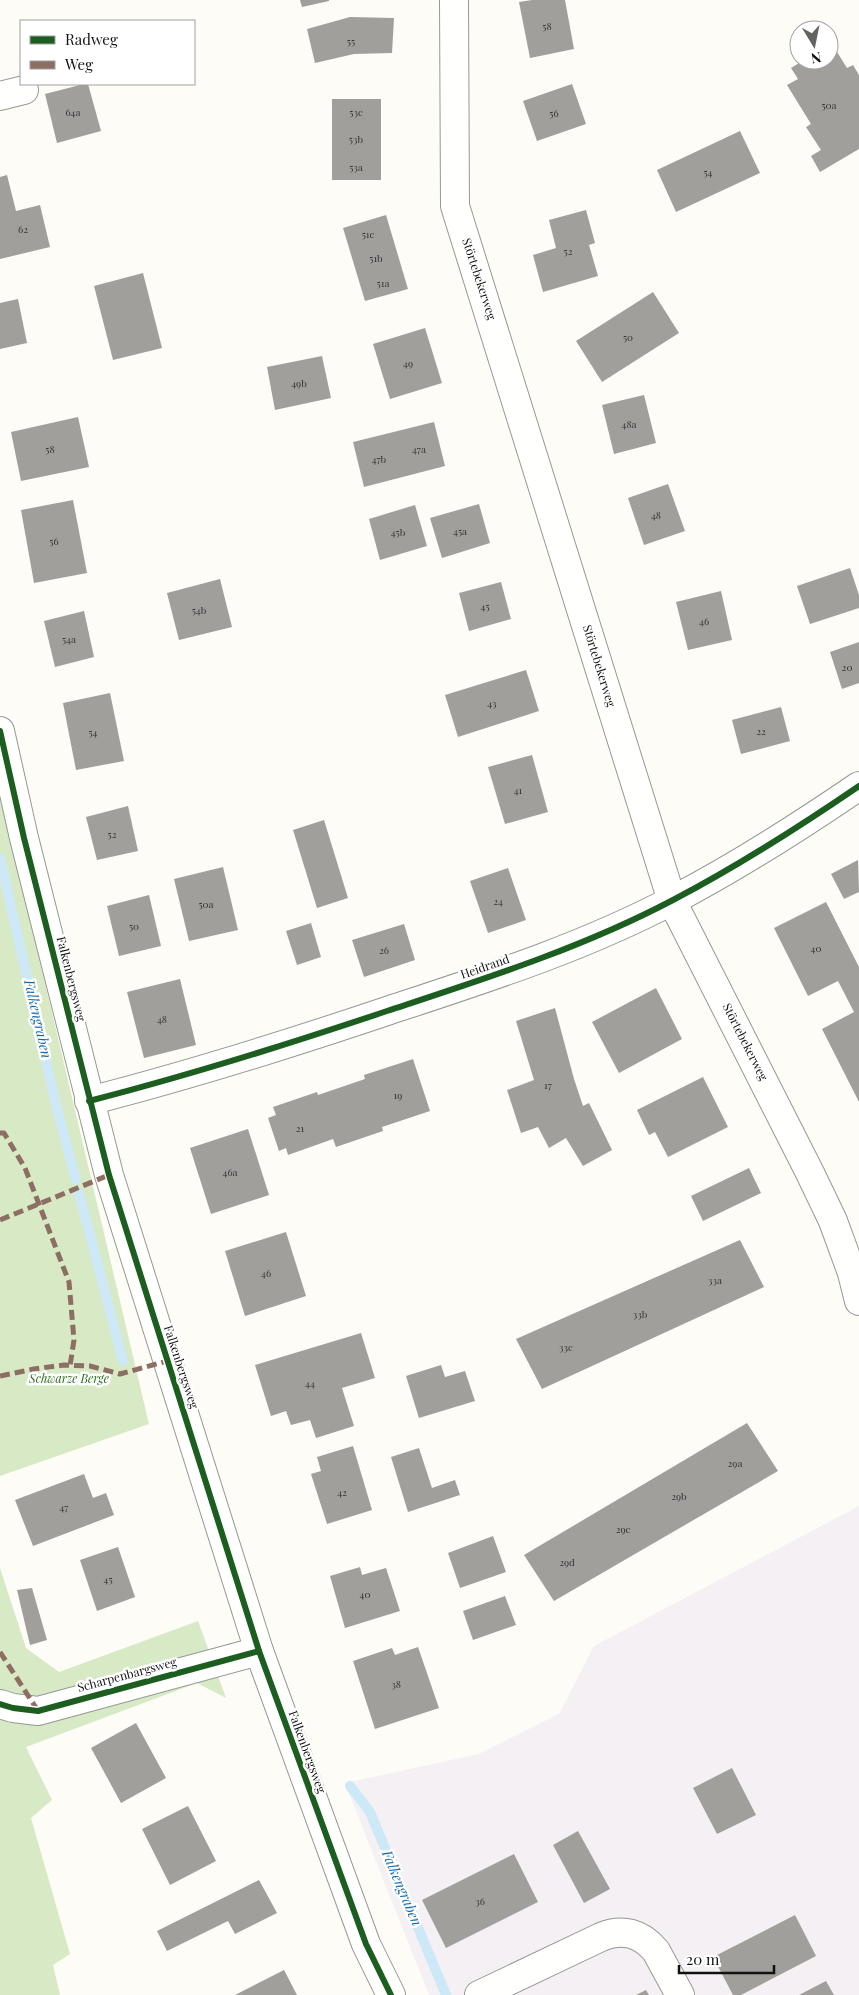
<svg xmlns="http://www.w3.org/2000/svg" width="859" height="1995" font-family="'Playfair Display',serif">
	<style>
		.industrial { fill: #f5f0f3 }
		.forest { fill: #d8eac5 }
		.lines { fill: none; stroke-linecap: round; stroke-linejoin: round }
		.stream { stroke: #cde8f7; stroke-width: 10 }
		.building { fill: #a19f9c }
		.minor-casing { stroke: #979795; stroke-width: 30 }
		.minor { stroke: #fffffe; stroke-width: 28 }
		.quiet { stroke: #8d6e63; stroke-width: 5; stroke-dasharray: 10 5; stroke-linecap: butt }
		.cycleway-casing { stroke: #fff; stroke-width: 9 }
		.cycleway { stroke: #1b5e20; stroke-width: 6 }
		.labels { text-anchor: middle; stroke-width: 5; stroke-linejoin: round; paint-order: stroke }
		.number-label { font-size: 10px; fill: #353434 }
		.street-label { font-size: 12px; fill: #111; stroke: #fff }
		.park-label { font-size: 12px; font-style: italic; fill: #2f6b1f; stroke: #fff }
		.water-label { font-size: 14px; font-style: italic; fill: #1768a6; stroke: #fff }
	</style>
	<rect width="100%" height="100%" fill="#fdfcf7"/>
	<path class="industrial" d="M859 1506V1995H429L345 1783 479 1754 559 1714 594 1646Z"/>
	<g class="forest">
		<path d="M0 792 149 1424 0 1476Z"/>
		<path d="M0 1568 26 1648 59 1672 198 1621 226 1698 197 1683 26 1747 52 1800 31 1818 70 1954 53 1965 60 1995H0Z"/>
	</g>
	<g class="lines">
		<g class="stream">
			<path d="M0 858 55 1101 76 1180"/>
			<path d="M79 1193 123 1361"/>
			<path d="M350 1786 370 1812 446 1995"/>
		</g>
	</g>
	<g class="building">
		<path d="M300 0H329V1L302 7Z"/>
		<path d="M532 0H565L574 49 530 58 519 2Z"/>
		<path d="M350 17 394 18 392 53 354 54 315 63 307 29Z"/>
		<path d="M829 39 847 68 853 65 859 75V149L820 172 811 156 821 150 806 127 811 124 787 85 798 79 791 68 804 60H829Z"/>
		<path d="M84 84H88L101 131 57 143 45 94Z"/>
		<path d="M572 84 586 124 537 141 523 101Z"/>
		<rect x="332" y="99" width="49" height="81"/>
		<path d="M740 131 760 173 676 212 657 170Z"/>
		<path d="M7 175 16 211 40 205 50 247 0 259V177Z"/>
		<path d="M586 210 595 243 589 245 598 276 543 292 533 255 556 248 549 220Z"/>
		<path d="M386 215 408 289 365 301 343 228Z"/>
		<path d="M143 273 162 348 113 360 94 286Z"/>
		<path d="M653 292 679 333 602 382 576 341Z"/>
		<path d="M18 299 27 343 0 349V303Z"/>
		<path d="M425 328 442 383 390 399 373 344Z"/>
		<path d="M322 356 331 398 275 410 267 367Z"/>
		<path d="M644 395 656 443 614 454 602 405Z"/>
		<path d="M78 417 89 467 21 481 11 432Z"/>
		<path d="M434 422 445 466 364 487 353 442Z"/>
		<path d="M668 484 685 531 644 545 628 498Z"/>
		<path d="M73 500 87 573 34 583 21 510Z"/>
		<path d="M479 504 490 543 442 558 430 518Z"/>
		<path d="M415 505 427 546 380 560 369 519Z"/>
		<path d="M850 568 859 595V608L810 624 797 586Z"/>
		<path d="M220 579 232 627 179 640 167 593Z"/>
		<path d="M501 582 511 619 469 631 459 593Z"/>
		<path d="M721 591 732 640 688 650 676 602Z"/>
		<path d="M84 611 94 657 55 667 44 621Z"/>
		<path d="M859 642V683L842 689 830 652Z"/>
		<path d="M526 670 539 711 458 737 445 695Z"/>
		<path d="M110 693 124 761 76 770 63 703Z"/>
		<path d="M781 707 790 741 741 754 732 720Z"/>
		<path d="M532 755 548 812 505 824 488 767Z"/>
		<path d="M128 806 138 851 97 860 86 817Z"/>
		<path d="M324 820 348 898 317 908 293 830Z"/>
		<path d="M858 860 859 892 844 899 831 874Z"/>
		<path d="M223 867 238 930 189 941 174 879Z"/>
		<path d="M508 868 526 920 488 933 470 881Z"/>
		<path d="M149 895 161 946 119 956 107 906Z"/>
		<path d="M826 902 859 967V1102L822 1029 854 1012 838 981 808 996 774 928Z"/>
		<path d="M311 923 321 957 297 965 286 931Z"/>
		<path d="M404 924 415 960 364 977 352 940Z"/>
		<path d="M180 979 196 1045 144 1058 127 992Z"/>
		<path d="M656 988 682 1039 619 1073 592 1022Z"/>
		<path d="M555 1008 574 1079 583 1106 589 1103 612 1150 583 1166 566 1138 549 1148 538 1127 521 1133 507 1090 534 1080 516 1021Z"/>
		<path d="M413 1059 430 1111 382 1127 383 1131 336 1147 333 1139 288 1155 286 1148 279 1151 268 1118 276 1115 273 1107 317 1092 318 1095 365 1079 364 1075Z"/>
		<path d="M703 1077 728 1127 668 1157 655 1132 649 1135 637 1110Z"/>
		<path d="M248 1129 269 1195 211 1214 190 1148Z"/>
		<path d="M749 1168 761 1193 703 1221 691 1196Z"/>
		<path d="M286 1232 306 1296 245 1316 225 1251Z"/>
		<path d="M740 1240 764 1287 542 1389 516 1339Z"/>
		<path d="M361 1333 375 1378 342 1388 354 1426 316 1438 310 1420 291 1425 286 1411 271 1416 255 1365Z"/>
		<path d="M441 1365 445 1377 465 1371 475 1401 419 1418 406 1376Z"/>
		<path d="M747 1423 778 1471 554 1601 524 1555Z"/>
		<path d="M353 1446 372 1510 327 1524 311 1474 321 1471 317 1457Z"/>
		<path d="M419 1448 432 1488 455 1480 460 1495 408 1512 391 1457Z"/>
		<path d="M84 1474 93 1498 106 1493 114 1515 33 1546 15 1500Z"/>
		<path d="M493 1536 506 1572 460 1588 448 1553Z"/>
		<path d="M118 1547 135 1597 97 1611 80 1560Z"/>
		<path d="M360 1567 362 1575 386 1568 400 1611 345 1628 330 1576Z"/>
		<path d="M32 1588 47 1640 30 1645 17 1590Z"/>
		<path d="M505 1596 516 1625 473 1640 463 1611Z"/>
		<path d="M418 1647 439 1708 375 1729 353 1661 392 1648 395 1655Z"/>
		<path d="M136 1723 166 1778 121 1803 91 1748Z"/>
		<path d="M732 1768 756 1815 717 1834 693 1788Z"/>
		<path d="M188 1806 216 1861 170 1885 142 1829Z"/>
		<path d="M578 1831 610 1889 584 1903 553 1845Z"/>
		<path d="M514 1854 538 1902 446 1948 422 1900Z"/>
		<path d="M259 1880 277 1913 235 1934 228 1921 167 1951 157 1931Z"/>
		<path d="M795 1915 816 1956 741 1995H733L713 1957Z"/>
		<path d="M284 1970 297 1995H235Z"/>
		<path d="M826 1981 834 1995H799Z"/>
		<path d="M646 1990 649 1995H636Z"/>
	</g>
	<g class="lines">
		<defs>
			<g id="minor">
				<path d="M454 0 455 206 672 901 810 1173 833 1221 852 1273 859 1301"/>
				<path d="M0 96 24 90"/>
				<path d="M0 731 24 838 109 1175 259 1651 366 1944 391 1995"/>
				<path d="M89 1101C190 1075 289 1044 387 1011 484 979 582 948 673 900 738 866 799 827 859 786"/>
				<path d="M0 1704 13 1708 38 1711 259 1651"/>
				<path d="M479 1995 601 1937C623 1928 641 1933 656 1951L680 1995"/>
			</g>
		</defs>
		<use href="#minor" class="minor-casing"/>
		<use href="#minor" class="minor"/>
		<g class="quiet">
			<path d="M0 1133H4L25 1168 69 1282 74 1340 70 1366"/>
			<path d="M0 1220 109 1175"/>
			<path d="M0 1376 34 1369 64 1365 90 1366 120 1374 167 1361"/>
			<path d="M0 1652 38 1711"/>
		</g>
		<defs>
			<g id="cycleway">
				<path d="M0 731 24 838 109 1175 259 1651 366 1944 391 1995"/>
				<path d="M89 1101C190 1075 289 1044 387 1011 484 979 582 948 673 900 738 866 799 827 859 786"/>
				<path d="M0 1704 13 1708 38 1711 259 1651"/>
			</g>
		</defs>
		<use href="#cycleway" class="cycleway-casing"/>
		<use href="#cycleway" class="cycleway"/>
	</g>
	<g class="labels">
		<g class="number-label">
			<text x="547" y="30">58</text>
			<text x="351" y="45">55</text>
			<text x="829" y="109">50a</text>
			<text x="73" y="116">64a</text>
			<text x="356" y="116">53c</text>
			<text x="554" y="117">56</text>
			<text x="356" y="143">53b</text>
			<text x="356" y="171">53a</text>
			<text x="708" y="176">54</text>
			<text x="23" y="233">62</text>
			<text x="368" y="238">51c</text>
			<text x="568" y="255">52</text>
			<text x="376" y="262">51b</text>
			<text x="383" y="287">51a</text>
			<text x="628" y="341">50</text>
			<text x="408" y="367">49</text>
			<text x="299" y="387">49b</text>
			<text x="629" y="428">48a</text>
			<text x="50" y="453">58</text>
			<text x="419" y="453">47a</text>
			<text x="379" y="463">47b</text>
			<text x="656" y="519">48</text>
			<text x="460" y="535">45a</text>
			<text x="398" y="536">45b</text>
			<text x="54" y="545">56</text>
			<text x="485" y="610">45</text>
			<text x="199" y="614">54b</text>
			<text x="704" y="625">46</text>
			<text x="69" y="643">54a</text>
			<text x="847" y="671">20</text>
			<text x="492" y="707">43</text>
			<text x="761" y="735">22</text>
			<text x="93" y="736">54</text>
			<text x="518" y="794">41</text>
			<text x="112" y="838">52</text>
			<text x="498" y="905">24</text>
			<text x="206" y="908">50a</text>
			<text x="134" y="930">50</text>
			<text x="816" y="952">40</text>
			<text x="384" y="954">26</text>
			<text x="162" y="1023">48</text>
			<text x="548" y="1089">17</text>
			<text x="398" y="1099">19</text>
			<text x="300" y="1132">21</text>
			<text x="230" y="1176">46a</text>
			<text x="266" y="1277">46</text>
			<text x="715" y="1284">33a</text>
			<text x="640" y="1318">33b</text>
			<text x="566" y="1351">33c</text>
			<text x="310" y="1387">44</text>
			<text x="735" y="1467">29a</text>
			<text x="342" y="1496">42</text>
			<text x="679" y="1500">29b</text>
			<text x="64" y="1511">47</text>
			<text x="623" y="1533">29c</text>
			<text x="567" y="1566">29d</text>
			<text x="108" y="1583">45</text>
			<text x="365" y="1598">40</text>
			<text x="396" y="1688">38</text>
			<text x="480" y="1905">36</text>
		</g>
		<g class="street-label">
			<text transform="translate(479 279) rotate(72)" y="4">Störtebekerweg</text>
			<text transform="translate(599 666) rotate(73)" y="4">Störtebekerweg</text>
			<text transform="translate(485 967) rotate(-19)" y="4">Heidrand</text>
			<text transform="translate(71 979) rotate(76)" y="4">Falkenbergsweg</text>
			<text transform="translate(745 1042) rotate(63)" y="4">Störtebekerweg</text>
			<text transform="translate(181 1367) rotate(72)" y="4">Falkenbergsweg</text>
			<text transform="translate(127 1675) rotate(-15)" y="4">Scharpenbargsweg</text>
			<text transform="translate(307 1752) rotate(70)" y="4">Falkenbergsweg</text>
		</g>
		<g class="park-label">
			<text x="69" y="1383">Schwarze Berge</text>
		</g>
		<g class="water-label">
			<text transform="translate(38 1019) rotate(77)" y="5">Falkengraben</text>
			<text transform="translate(402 1888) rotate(67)" y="5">Falkengraben</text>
		</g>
	</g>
	<rect x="20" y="20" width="175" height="65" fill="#ffffff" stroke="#a0a0a0"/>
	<rect x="30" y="36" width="25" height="8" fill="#1b5e20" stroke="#a0a0a0"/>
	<text x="65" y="45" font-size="15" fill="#111111">Radweg</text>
	<rect x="30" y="61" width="25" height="8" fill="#8d6e63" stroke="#a0a0a0"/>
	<text x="65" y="70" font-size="15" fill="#111111">Weg</text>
	<g transform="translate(814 45) rotate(170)"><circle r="24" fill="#ffffff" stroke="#a0a0a0"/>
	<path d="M0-4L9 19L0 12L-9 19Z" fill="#646362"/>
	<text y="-8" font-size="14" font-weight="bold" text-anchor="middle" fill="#111111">N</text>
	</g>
	<path d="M679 1965v8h95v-8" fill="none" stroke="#111111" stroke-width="2.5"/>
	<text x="686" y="1965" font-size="15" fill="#111111" stroke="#ffffff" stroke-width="4" paint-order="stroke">20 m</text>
</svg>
